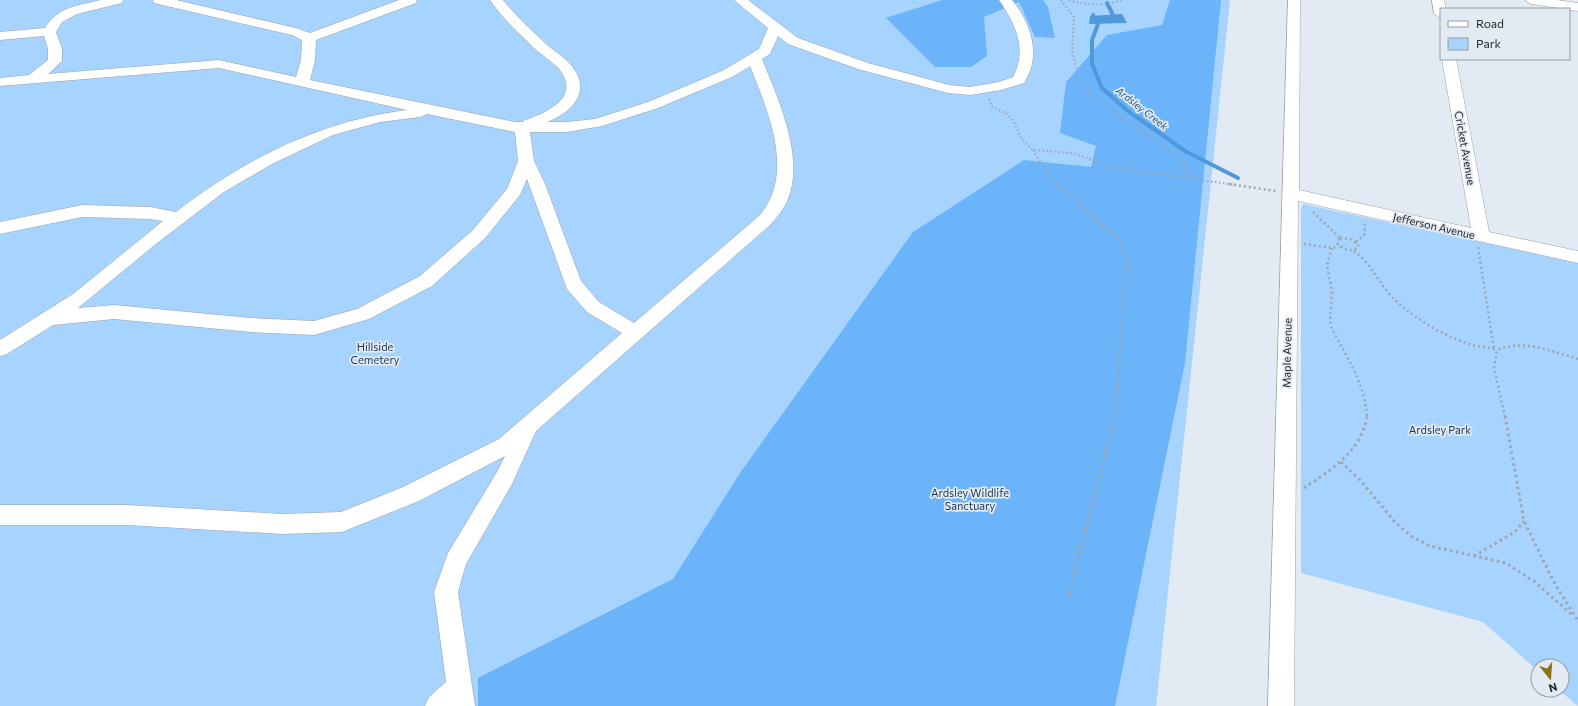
<svg xmlns="http://www.w3.org/2000/svg" width="1578" height="706" font-family="Commissioner,sans-serif">
	<style>
		.green { fill: #a7d3ff }
		.forest { fill: #6cb4fa }
		.water { fill: #5098dc }
		.lines { fill: none; stroke-linecap: round; stroke-linejoin: round }
		.stream { stroke: #5098dc; stroke-width: 4 }
		.minor-casing { stroke: #9ba2aa; stroke-width: 1 }
		.path-far2 { stroke: #9fa5ac; stroke-width: 2; stroke-dasharray: 1.5 2.5; stroke-linecap: butt }
		.path-far1 { stroke: #9fa5ac; stroke-width: 2.5; stroke-dasharray: 2 3; stroke-linecap: butt }
		.path { stroke: #9fa5ac; stroke-width: 3; stroke-dasharray: 2.5 3.5; stroke-linecap: butt }
		.minor { fill: #fff; fill-rule: evenodd }
		.labels { text-anchor: middle; stroke-width: 3.5; stroke-linejoin: round; paint-order: stroke }
		.far-water-label { font-size: 10px; font-style: italic; fill: #1f517f; stroke: #e2eaf3 }
		.street-label { font-size: 11px; fill: #26292c; stroke: #e2eaf3 }
		.park-label { font-size: 11px; fill: #173551; stroke: #e2eaf3 }
	</style>
	<rect width="100%" height="100%" fill="#e2eaf3"/>
	<g class="green">
		<path d="M0 0H1230L1156 706H0Z"/>
		<path d="M1303 204 1578 263V706L1559 690H1562V666H1538V671L1483 622 1301 573V209Z"/>
	</g>
	<g class="forest">
		<path d="M942 0H1043L1048 7 1055 38 1035 37 1019 2 984 17 987 56 971 67H935L886 18Z"/>
		<path d="M1170 0H1221L1185 363 1115 706H478V678L673 579 742 470 913 232 1024 160 1091 167 1096 146 1060 133 1066 82 1107 35 1162 25Z"/>
	</g>
	<path class="water" d="M1122 14 1127 23 1089 24 1090 16Z"/>
	<g class="lines">
		<g class="stream">
			<path d="M1107 3 1113 15"/>
			<path d="M1093 15 1098 24 1092 40V64L1102 88 1128 111 1185 151 1238 178"/>
		</g>
		<defs>
			<g id="minor">
				<path d="M101 0H123L122 3 77 14 62 22 56 32 62 49V61L48 74 219 60 296 77 301 60 302 40 292 35 154 3 153 0H176L296 28 310 33 399 0H417L416 3 316 40 315 60 310 80 515 122H523L525 120C546 113 581 98 560 70 553 62 542 55 534 48 519 33 502 18 490 0H503C516 16 531 30 546 44 554 51 563 56 570 64 593 90 573 112 547 122H567L595 119 648 102 722 71 759 49 768 28 734 0H748L798 38 868 63 949 85 970 87 999 82 1013 77C1028 49 1015 23 999 0H1012C1031 23 1042 56 1024 83L1001 90 970 95 948 93 858 69 788 44 778 36 770 54 762 59C777 97 804 154 789 196 786 206 778 216 771 224L536 431 512 484 466 564 458 592 475 706H425L429 697 446 682 434 592 448 553 497 472 505 456 419 501 342 532 282 534 127 525H0V505H127L282 514 341 512 403 487 499 439 622 333 587 312 567 289 527 179 520 195 485 238 432 286 369 319 314 335 251 332 114 319 53 325 7 354 0 356V340L73 294 163 221 150 219 82 217 0 234V222L82 205 150 207 176 212C245 159 320 121 407 110L219 68 0 86V78L29 75 48 60V49L44 36 0 40V32L45 28C59 6 77 6 101 0ZM750 66C768 111 796 174 759 216L634 323 599 302 581 281 545 184 534 161 530 132H567L602 126 658 108 732 77ZM427 114 515 132 518 161 507 189 473 230 420 276 357 309 314 321 251 318 114 305 78 308 157 243 224 192 272 164 333 135 380 122 420 117Z"/>
				<path d="M1288 0H1300L1299 190 1471 228 1442 59H1456L1489 232 1578 251V263L1298 201 1294 706H1268Z"/>
				<path d="M1432 0H1444L1446 9H1441V18L1434 14Z"/>
				<path d="M1525 0H1557L1578 3V11L1531 4Z"/>
			</g>
		</defs>
		<use href="#minor" class="minor-casing"/>
		<g class="path-far2">
			<path d="M1061 0 1074 17 1072 50 1080 82 1092 97 1183 160 1190 178"/>
			<path d="M1069 0C1086 5 1105 7 1122 0"/>
			<path d="M989 99 992 107 1006 113 1014 122 1021 138 1033 150 1073 153 1113 168 1236 185"/>
			<path d="M1033 150 1056 185"/>
		</g>
		<g class="path-far1">
			<path d="M1056 184 1121 241 1126 262 1115 417"/>
			<path d="M1229 184 1276 191"/>
			<path d="M1313 212 1340 238"/>
			<path d="M1340 238 1350 239 1358 244V248C1349 252 1343 250 1337 243Z"/>
			<path d="M1356 242 1364 235 1365 224"/>
			<path d="M1304 244 1332 248 1339 246"/>
			<path d="M1478 247 1494 349"/>
			<path d="M1332 248 1327 265 1332 292 1330 321 1332 329C1347 357 1365 384 1367 417"/>
			<path d="M1354 251C1372 265 1377 280 1391 296 1412 317 1444 337 1473 345 1481 347 1489 347 1497 350"/>
			<path d="M1505 417 1494 368 1497 350C1525 339 1551 351 1578 359"/>
		</g>
		<g class="path">
			<path d="M1505 416 1524 521 1555 584 1578 621"/>
			<path d="M1341 462 1360 480 1395 522 1411 536 1430 546 1506 563 1535 582 1572 615"/>
			<path d="M1304 488C1331 470 1362 451 1367 416"/>
			<path d="M1474 556 1515 532 1524 521"/>
			<path d="M1069 594 1115 416"/>
		</g>
		<use href="#minor" class="minor"/>
	</g>
	<g class="labels">
		<g class="far-water-label">
			<text transform="translate(1142 108) rotate(38)" y="4">Ardsley Creek</text>
		</g>
		<g class="street-label">
			<text transform="translate(1465 148) rotate(80)" y="4">Cricket Avenue</text>
			<text transform="translate(1434 226) rotate(13)" y="4">Jefferson Avenue</text>
			<text transform="translate(1287 353) rotate(-89)" y="4">Maple Avenue</text>
		</g>
		<g class="park-label">
			<text x="375" y="351">Hillside<tspan x="375" dy="13">Cemetery</tspan></text>
			<text x="1440" y="434">Ardsley Park</text>
			<text x="970" y="497">Ardsley Wildlife<tspan x="970" dy="13">Sanctuary</tspan></text>
		</g>
	</g>
	<rect x="1440" y="8" width="130" height="52" fill="#e2eaf3" stroke="#979da3"/>
	<rect x="1448" y="21" width="20" height="6" fill="#ffffff" stroke="#979da3"/>
	<text x="1476" y="28" font-size="12" fill="#26292c">Road</text>
	<rect x="1448" y="38" width="20" height="12" fill="#a7d3ff" stroke="#979da3"/>
	<text x="1476" y="48" font-size="12" fill="#26292c">Park</text>
	<g transform="translate(1550 678) rotate(163)"><circle r="19" fill="#e2eaf3" stroke="#979da3"/>
	<path d="M0-3L7 15L0 10L-7 15Z" fill="#8e7115"/>
	<text y="-6" font-size="11" font-weight="bold" text-anchor="middle" fill="#26292c">N</text>
	</g>
</svg>
